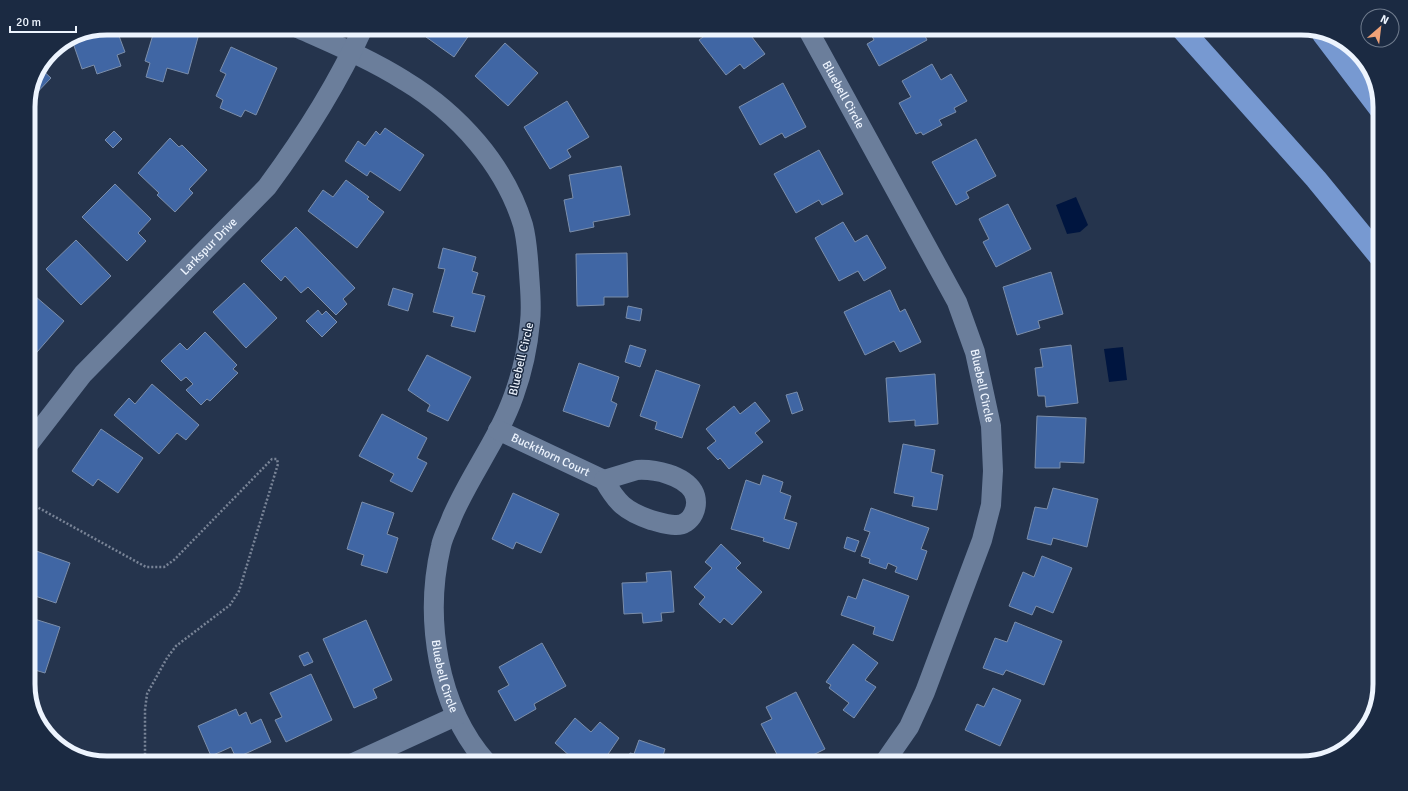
<svg xmlns="http://www.w3.org/2000/svg" width="1408" height="791" font-family="Signika,sans-serif">
	<style>
		.water { fill: #00153f }
		.building { fill: #4066a4; stroke: #7b8eab }
		.lines { fill: none; stroke-linecap: round; stroke-linejoin: round }
		.path { stroke: #798497; stroke-width: 2.5; stroke-dasharray: 2 2; stroke-linecap: butt }
		.minor { stroke: #6b7e9b; stroke-width: 20 }
		.motorway { stroke: #7799d1; stroke-width: 22 }
		.labels { text-anchor: middle; stroke-width: 3; stroke-linejoin: round; paint-order: stroke }
		.street-label { font-size: 12px; fill: #edf4fe; stroke: #1b2a42 }
		.rim { fill: none; stroke: #edf4fe; stroke-width: 5 }
	</style>
	<rect width="100%" height="100%" fill="#25344d"/>
	<g class="water">
		<path d="M1076 197 1088 225 1080 232 1067 234 1056 205Z"/>
		<path d="M1123 347 1127 380 1109 382 1104 349Z"/>
	</g>
	<g class="building">
		<path d="M107 28H116L125 52 117 55 121 66 97 74 94 65 82 69 72 40 65 42 77 34Z"/>
		<path d="M155 28H195L200 30 188 74 167 68 163 82 146 77 150 63 145 61Z"/>
		<path d="M421 28H474L454 57 426 37 428 33Z"/>
		<path d="M715 28H745L765 54 744 69 740 64 726 75 699 40Z"/>
		<path d="M868 28H921L927 40 879 66 867 44 874 40Z"/>
		<path d="M505 43 538 73 508 106 475 76Z"/>
		<path d="M231 47 277 68 256 115 245 110 241 117 220 108 223 100 216 96 226 74 220 71Z"/>
		<path d="M932 64 941 80 951 74 967 101 954 108 956 112 939 120 942 125 923 135 921 132 916 134 899 103 911 97 902 81Z"/>
		<path d="M40 68 51 78 28 102 34 77Z"/>
		<path d="M783 83 806 127 785 138 782 133 760 145 739 107Z"/>
		<path d="M567 101 589 137 567 150 571 157 550 169 524 127Z"/>
		<path d="M385 128 424 155 400 191 370 171 367 176 345 161 358 141 365 146 376 131 380 135Z"/>
		<path d="M114 131 122 139 113 148 105 140Z"/>
		<path d="M170 138 179 147 182 145 207 170 189 189 193 193 175 212 157 195 159 193 138 173Z"/>
		<path d="M976 139 996 176 966 192 969 198 956 205 932 162Z"/>
		<path d="M819 150 843 194 822 205 819 200 796 213 774 174Z"/>
		<path d="M621 166 630 215 593 222 594 227 570 232 564 200 573 198 569 175Z"/>
		<path d="M346 180 369 197 367 199 384 212 357 248 308 211 323 190 333 197Z"/>
		<path d="M115 184 151 219 138 233 146 241 127 261 82 217Z"/>
		<path d="M1008 204 1031 249 996 267 983 242 989 239 979 219Z"/>
		<path d="M843 222 855 242 867 235 886 268 864 281 858 271 839 281 815 238Z"/>
		<path d="M296 227 355 288 343 299 347 304 336 315 308 287 301 293 285 276 281 281 261 261Z"/>
		<path d="M76 240 111 276 81 305 46 269Z"/>
		<path d="M443 248 476 257 472 271 478 273 472 293 485 296 475 332 451 326 454 317 433 312 445 269 438 268Z"/>
		<path d="M627 253 628 297H604V305L577 306 576 254Z"/>
		<path d="M1051 272 1063 314 1038 321 1040 328 1017 335 1003 287Z"/>
		<path d="M244 283 277 318 246 348 213 312Z"/>
		<path d="M393 288 413 294 408 311 388 305Z"/>
		<path d="M28 290 64 321 31 359 28 356Z"/>
		<path d="M890 290 900 312 905 309 921 342 900 352 894 341 865 355 844 312Z"/>
		<path d="M628 306 642 309 640 321 626 318Z"/>
		<path d="M318 310 322 315 326 311 337 322 322 337 306 321Z"/>
		<path d="M205 332 237 365 233 369 238 373 210 401 207 399 201 405 186 390 193 384 186 377 181 381 161 361 180 343 187 350Z"/>
		<path d="M630 345 646 350 640 367 625 362Z"/>
		<path d="M1071 345 1078 403 1046 407 1045 396H1038L1035 368 1043 367 1040 349Z"/>
		<path d="M427 355 471 377 448 421 427 411 430 405 408 390Z"/>
		<path d="M579 363 619 377 611 401 617 404 609 427 563 411Z"/>
		<path d="M656 370 700 385 682 438 655 429 657 422 640 416Z"/>
		<path d="M935 374 938 424 915 426V420L889 422 886 378Z"/>
		<path d="M152 384 199 425 186 440 177 433 159 454 114 415 129 398 135 404Z"/>
		<path d="M797 392 803 410 792 414 786 395Z"/>
		<path d="M755 402 770 421 755 433 763 442 729 469 720 458 718 460 707 448 716 441 706 429 734 406 740 414Z"/>
		<path d="M382 414 427 438 417 458 427 463 412 492 390 481 394 474 359 456Z"/>
		<path d="M1037 416 1086 418 1084 463 1060 462V468H1035Z"/>
		<path d="M101 429 143 458 118 493 98 479 93 486 72 471Z"/>
		<path d="M903 444 935 450 931 472 943 475 937 510 912 506 914 497 894 493Z"/>
		<path d="M763 475 783 482 780 492 791 496 784 519 797 523 789 549 763 541 764 538 731 529 746 480 760 485Z"/>
		<path d="M1053 488 1098 499 1087 547 1053 538 1051 545 1027 539 1035 507 1047 509Z"/>
		<path d="M513 493 559 514 541 553 516 542 513 549 492 539Z"/>
		<path d="M362 502 394 513 387 534 398 538 387 573 361 565 364 555 347 549Z"/>
		<path d="M871 508 929 528 921 549 927 551 917 580 895 572 897 567 888 563 886 569 869 563 870 559 861 556 870 532 864 530Z"/>
		<path d="M847 537 859 541 855 552 844 548Z"/>
		<path d="M721 544 741 563 736 568 762 592 732 625 724 618 720 623 699 604 705 597 694 587 712 568 705 562Z"/>
		<path d="M28 548 70 563 56 603 32 595 30 603 28 602Z"/>
		<path d="M1042 556 1072 568 1053 613 1036 606 1032 615 1009 606 1023 572 1034 577Z"/>
		<path d="M671 571 674 612 661 613 662 621 643 623 642 613 624 614 622 583 647 582 646 573Z"/>
		<path d="M863 579 909 596 893 641 873 634 875 627 841 615 848 596 856 599Z"/>
		<path d="M28 617 60 627 45 673 28 668Z"/>
		<path d="M366 620 392 680 373 689 377 698 354 708 323 639Z"/>
		<path d="M1015 622 1062 641 1044 685 1006 670 1003 675 983 668 995 638 1007 642Z"/>
		<path d="M542 643 566 686 534 704 536 709 515 721 498 691 509 685 499 667Z"/>
		<path d="M853 644 878 663 865 680 876 687 854 718 843 710 849 703 829 688 831 685 826 682Z"/>
		<path d="M308 652 313 662 304 666 299 656Z"/>
		<path d="M311 674 332 720 286 742 275 720 282 717 270 693Z"/>
		<path d="M993 688 1021 700 1000 746 965 730 977 704 984 707Z"/>
		<path d="M796 692 825 749 807 758 809 763H776L780 760 761 724 772 719 766 707Z"/>
		<path d="M236 709 239 716 246 712 251 724 261 719 271 742 236 758 231 747 211 756 198 726Z"/>
		<path d="M575 718 591 732 600 722 619 738 602 763H565L571 757 555 743Z"/>
		<path d="M639 740 665 749 661 762 664 763H626L630 753 634 754Z"/>
		<path d="M954 755 963 763H947Z"/>
		<path d="M746 758 747 763H715Z"/>
	</g>
	<g class="lines">
		<path class="path" d="M28 502 146 567H164L174 560 272 459H277L278 464 239 591 230 605 176 646 167 658 147 694 145 710V763"/>
		<g class="minor">
			<path id="s1" d="M298 28C334 44 372 60 405 81 458 113 505 165 523 225 527 240 528 257 529 273 530 289 532 306 530 322 528 345 522 373 514 395 499 438 470 475 452 517 449 526 443 536 441 546 424 618 437 707 487 763"/>
			<path id="s2" d="M807 28 957 302 975 352 991 426 993 471 991 505 982 540 925 692 909 727 884 763"/>
			<path id="s3" d="M498 430 604 480"/>
			<path id="s4" d="M28 445 83 374 267 187C304 137 337 85 363 28"/>
			<path d="M637 470C655 469 683 475 693 491 701 505 692 526 675 525 667 525 659 522 651 520 625 511 617 503 604 480Z"/>
			<path d="M353 763 456 716"/>
		</g>
		<g class="motorway">
			<path d="M1181 28 1316 179 1380 257"/>
			<path d="M1323 34 1380 109"/>
		</g>
	</g>
	<g class="labels">
		<g class="street-label">
			<text dy="4" stroke="none"><textPath href="#s2" startOffset="76">Bluebell Circle</textPath></text>
			<text dy="4" stroke="none"><textPath href="#s4" startOffset="269">Larkspur Drive</textPath></text>
			<text transform="translate(521 359) rotate(-77)" y="4">Bluebell Circle</text>
			<text dy="4" stroke="none"><textPath href="#s2" startOffset="400">Bluebell Circle</textPath></text>
			<text dy="4" stroke="none"><textPath href="#s3" startOffset="58">Buckthorn Court</textPath></text>
			<text dy="4" stroke="none"><textPath href="#s1" startOffset="782">Bluebell Circle</textPath></text>
		</g>
	</g>
	<path d="M0 0H1408V791H0ZM107 35H1301A72 72 0 0 1 1373 107V684A72 72 0 0 1 1301 756H107A72 72 0 0 1 35 684V107A72 72 0 0 1 107 35Z" fill="#1b2a42" fill-rule="evenodd"/>
	<path class="rim" d="M107 35H1301A72 72 0 0 1 1373 107V684A72 72 0 0 1 1301 756H107A72 72 0 0 1 35 684V107A72 72 0 0 1 107 35Z"/>
	<g transform="translate(1380 28) rotate(28)"><circle r="19" fill="#1b2a42" stroke="#6f7b8d"/>
	<path d="M0-3L7 15L0 10L-7 15Z" fill="#f0a278"/>
	<text y="-6" font-size="11" font-weight="bold" text-anchor="middle" fill="#edf4fe">N</text>
	</g>
	<path d="M10 26v6h66v-6" fill="none" stroke="#edf4fe" stroke-width="2"/>
	<text x="16" y="26" font-size="12" fill="#edf4fe" stroke="#1b2a42" stroke-width="3" paint-order="stroke">20 m</text>
</svg>
